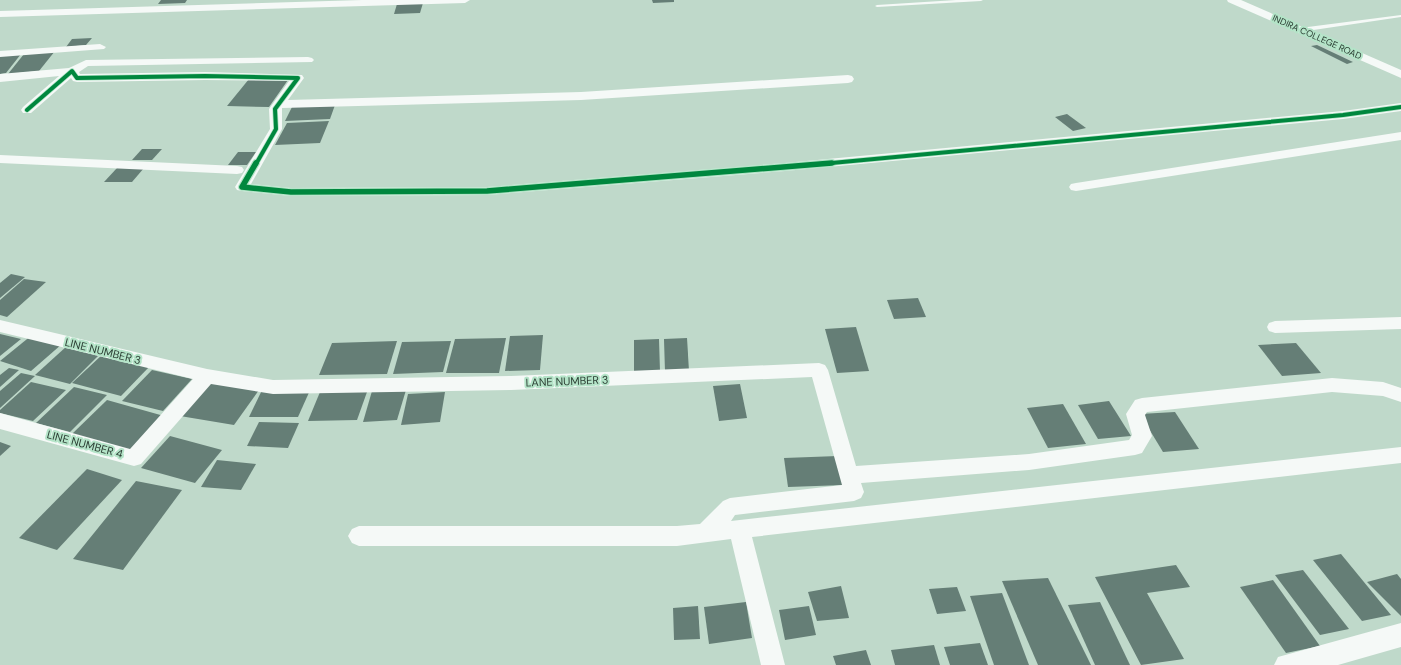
<svg xmlns="http://www.w3.org/2000/svg" width="1401" height="665" font-family="'DM Sans',sans-serif">
	<style>
		.building { fill: #657e76 }
		.lines { fill: none; stroke-linecap: round; stroke-linejoin: round }
		.lane { fill: #f5f9f7; fill-rule: evenodd }
		.street { fill: #f5f9f7; fill-rule: evenodd }
		.cycleway-far1-casing { stroke: #b4e4c8; stroke-width: 5.5 }
		.cycleway-casing { stroke: #b4e4c8; stroke-width: 8 }
		.cycleway-far1 { stroke: #00873e; stroke-width: 4 }
		.cycleway { stroke: #00873e; stroke-width: 5.5 }
		.labels { text-anchor: middle; stroke-width: 4; stroke-linejoin: round; paint-order: stroke }
		.far-street-label { font-size: 9px; fill: #2b3e33; stroke: #b4e4c8 }
		.street-label { font-size: 11px; fill: #2b3e33; stroke: #b4e4c8 }
	</style>
	<rect width="100%" height="100%" fill="#bfd9ca"/>
	<g class="building">
		<path d="M161 0H187L185 3 158 4Z"/>
		<path d="M652 0H674V2L653 3Z"/>
		<path d="M423 3 420 13 394 14 397 4Z"/>
		<path d="M92 38 86 45 66 47 72 39Z"/>
		<path d="M1317 45 1353 62 1347 64 1311 46Z"/>
		<path d="M55 51 39 71 8 74 24 54Z"/>
		<path d="M21 54 6 73 0 74V56Z"/>
		<path d="M249 79 288 80 269 107 227 106Z"/>
		<path d="M335 105 330 119 285 121 292 107Z"/>
		<path d="M1067 114 1086 128 1073 131 1055 117Z"/>
		<path d="M329 121 320 143 275 145 287 123Z"/>
		<path d="M142 149H162L152 160H132Z"/>
		<path d="M238 152H256L247 165H228Z"/>
		<path d="M117 168H144L132 182H104Z"/>
		<path d="M11 274 25 277 0 298V283Z"/>
		<path d="M24 279 46 282 7 317 0 315V300Z"/>
		<path d="M918 298 926 317 894 319 887 300Z"/>
		<path d="M856 327 869 371 837 373 825 329Z"/>
		<path d="M0 334 21 339 0 356Z"/>
		<path d="M32 335 62 344 31 371 0 361Z"/>
		<path d="M543 335 540 370 505 371 510 336Z"/>
		<path d="M506 338 499 373H446L455 339Z"/>
		<path d="M687 338 689 371 665 372 664 339Z"/>
		<path d="M659 339 660 372 634 373V340Z"/>
		<path d="M397 341 387 374 319 375 332 343Z"/>
		<path d="M451 341 443 372 393 374 402 342Z"/>
		<path d="M1296 343 1321 373 1282 376 1258 345Z"/>
		<path d="M67 346 101 353 70 384 35 375Z"/>
		<path d="M103 354 150 366 121 396 72 383Z"/>
		<path d="M9 368 19 370 0 387V375Z"/>
		<path d="M152 370 192 379 163 411 122 401Z"/>
		<path d="M21 373 35 376 0 408V391Z"/>
		<path d="M31 382 66 390 33 421 0 413V410Z"/>
		<path d="M208 382 259 390 234 425 180 416Z"/>
		<path d="M740 384 747 418 719 421 713 386Z"/>
		<path d="M74 387 107 395 70 432 36 423Z"/>
		<path d="M263 388H311L298 417H249Z"/>
		<path d="M406 390 397 420 363 422 372 391Z"/>
		<path d="M320 392H367L357 420 308 421Z"/>
		<path d="M445 392 440 422 401 425 408 394Z"/>
		<path d="M107 400 164 416 130 451 72 434Z"/>
		<path d="M1109 401 1131 436 1098 439 1078 405Z"/>
		<path d="M1063 404 1086 444 1048 448 1027 408Z"/>
		<path d="M1175 412 1199 449 1163 452 1140 414Z"/>
		<path d="M259 422 299 423 288 448 247 446Z"/>
		<path d="M170 436 222 450 195 483 141 468Z"/>
		<path d="M0 442 11 446 0 456Z"/>
		<path d="M838 456 844 485 788 487 784 458Z"/>
		<path d="M217 460 256 464 241 490 201 487Z"/>
		<path d="M87 469 122 480 57 550 19 538Z"/>
		<path d="M136 481 182 490 123 570 73 559Z"/>
		<path d="M1341 554 1391 615 1362 621 1313 560Z"/>
		<path d="M1176 565 1190 587 1147 593 1184 659 1141 665 1095 577Z"/>
		<path d="M1303 570 1349 629 1320 635 1275 575Z"/>
		<path d="M1397 574 1401 579V616L1367 582Z"/>
		<path d="M1048 578 1091 665H1038L1002 581Z"/>
		<path d="M1273 580 1320 646 1286 653 1240 587Z"/>
		<path d="M841 586 849 618 817 621 808 592Z"/>
		<path d="M957 587 966 611 937 614 929 589Z"/>
		<path d="M1002 593 1029 665H994L970 596Z"/>
		<path d="M746 602 752 638 709 644 704 607Z"/>
		<path d="M1100 602 1130 665H1095L1068 605Z"/>
		<path d="M698 606 700 639 674 640 673 608Z"/>
		<path d="M809 606 816 635 785 640 779 610Z"/>
		<path d="M980 643 988 665H950L944 647Z"/>
		<path d="M934 645 940 665H895L891 650Z"/>
		<path d="M866 650 871 665H836L833 656Z"/>
	</g>
	<g class="lines">
		<g class="lane">
			<path d="M956 0H983L981 1 877 7 875 6 877 5Z"/>
			<path d="M1401 15V17L1300 32 1297 30 1300 28Z"/>
		</g>
		<g class="street">
			<path d="M362 0H470L465 3 0 17V11Z"/>
			<path d="M1227 0H1241L1401 70V78L1228 2Z"/>
			<path d="M100 44 106 47 104 49 0 57V51Z"/>
			<path d="M308 57 312 58 314 60 312 62 88 66 79 72 80 74 205 72 302 75 304 78 288 100 581 92 848 75 852 76 854 79 852 82 848 83 581 100 282 108V129L251 184 291 188 487 187 785 163 1343 111 1401 103V111L1343 119 785 171 487 195 291 196 242 191 237 190 235 187 270 129 269 109 289 81 205 80 77 82 73 81 71 78 31 113H23L21 110 23 107 59 76 0 82V74L69 68 86 60Z"/>
			<path d="M1401 132V140L1076 191 1071 190 1069 187 1071 184 1076 183Z"/>
			<path d="M0 155 237 166 242 167 244 170 242 173 237 174 0 163Z"/>
			<path d="M1401 317V329L1275 333 1269 331 1267 327 1269 323 1275 321Z"/>
			<path d="M0 320 207 369 273 380 511 376 819 363 825 365 828 370 856 466 1029 454 1129 440 1132 435 1126 414 1135 400 1142 398 1332 378 1383 382 1401 388V402L1383 396 1332 392 1147 412 1145 415 1152 436 1142 453 1135 455 1029 470 861 483 864 492 861 498 854 501 735 515 731 521 1401 447V463L752 537 785 665H761L731 539 677 546H359L352 543 348 536 352 529 359 526H677L700 524 723 501 730 498 842 485 812 377 511 390 273 394 211 384 141 464 134 466 0 429V413L130 449 193 379 0 332Z"/>
			<path d="M1401 623V647L1338 665H1274L1278 657Z"/>
		</g>
		<defs>
			<g id="cycleway-far1">
				<path d="M27 110 72 71 77 78 205 76 298 78 275 109 276 129 256 164"/>
				<path d="M821 164 1343 115 1401 107"/>
			</g>
			<path id="cycleway" d="M256 163 242 187 291 192 487 191 832 163"/>
		</defs>
		<use href="#cycleway-far1" class="cycleway-far1-casing"/>
		<use href="#cycleway" class="cycleway-casing"/>
		<use href="#cycleway-far1" class="cycleway-far1"/>
		<use href="#cycleway" class="cycleway"/>
	</g>
	<g class="labels">
		<g class="far-street-label">
			<text transform="translate(1317 37) rotate(24)" y="3">INDIRA COLLEGE ROAD</text>
		</g>
		<g class="street-label">
			<text transform="translate(103 351) rotate(14)" y="4">LINE NUMBER 3</text>
			<text transform="translate(567 381) rotate(-2)" y="4">LANE NUMBER 3</text>
			<text transform="translate(85 444) rotate(15)" y="4">LINE NUMBER 4</text>
		</g>
	</g>
</svg>
